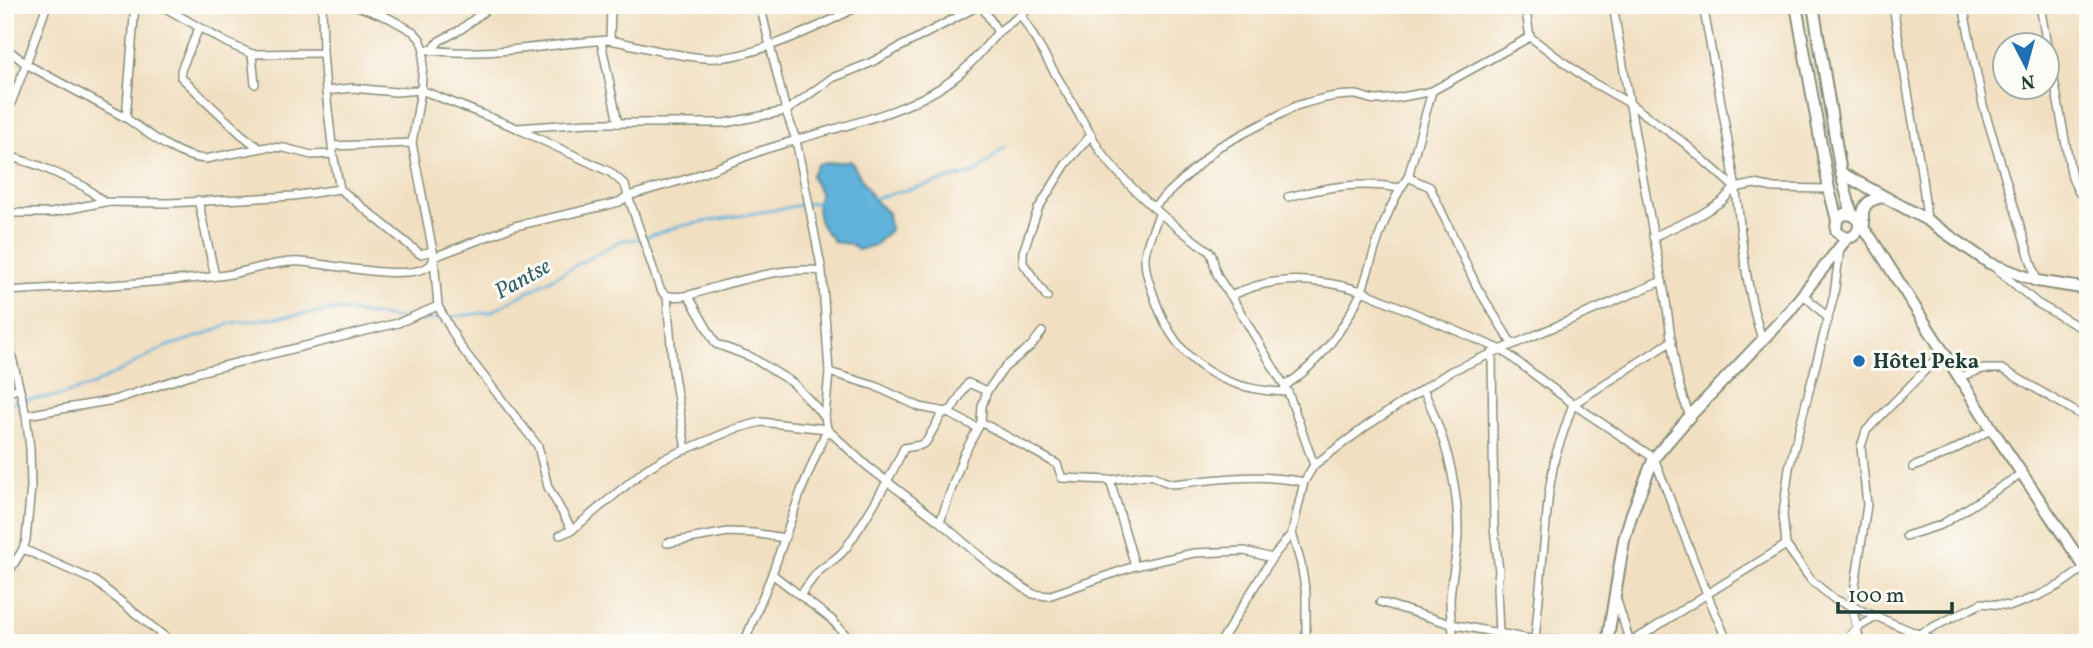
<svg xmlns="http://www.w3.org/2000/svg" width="2093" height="648" font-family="Vollkorn,serif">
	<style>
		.water { fill: #60b2db; stroke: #407888; stroke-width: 2 }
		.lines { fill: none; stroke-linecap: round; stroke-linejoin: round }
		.stream { stroke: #60b2db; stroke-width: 2.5 }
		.street-casing { stroke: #888e7a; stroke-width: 10 }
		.secondary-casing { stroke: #888e7a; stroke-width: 14 }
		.street { stroke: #fff; stroke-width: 7 }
		.secondary { stroke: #fff; stroke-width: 10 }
		.poi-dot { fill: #1f6fb2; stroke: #fdfcf7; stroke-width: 2.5 }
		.labels { text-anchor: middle; stroke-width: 6; stroke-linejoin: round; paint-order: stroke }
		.poi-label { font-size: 21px; font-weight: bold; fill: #1f3d34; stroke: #fdfcf7; text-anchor: start }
		.water-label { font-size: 23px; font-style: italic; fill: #326066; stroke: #fdfcf7 }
	</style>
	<rect width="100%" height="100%" fill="#fdfcf7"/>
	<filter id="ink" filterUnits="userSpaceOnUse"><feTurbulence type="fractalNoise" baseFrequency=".0143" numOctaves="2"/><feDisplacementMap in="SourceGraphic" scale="14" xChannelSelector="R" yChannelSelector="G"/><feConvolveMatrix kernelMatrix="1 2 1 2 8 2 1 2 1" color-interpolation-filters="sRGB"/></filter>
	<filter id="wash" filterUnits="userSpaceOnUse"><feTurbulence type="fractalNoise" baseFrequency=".00686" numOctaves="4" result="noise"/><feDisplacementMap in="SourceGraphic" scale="28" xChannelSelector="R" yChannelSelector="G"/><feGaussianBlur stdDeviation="1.57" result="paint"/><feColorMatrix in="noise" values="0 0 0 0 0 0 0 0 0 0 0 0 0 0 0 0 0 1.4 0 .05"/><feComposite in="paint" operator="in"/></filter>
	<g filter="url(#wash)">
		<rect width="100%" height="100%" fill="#f1dfc1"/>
		<path class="water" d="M851 161 873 199 888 213 890 230 875 245 858 250 850 244 834 242C831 235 827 234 823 228 816 218 816 203 820 192L811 176 818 164Z"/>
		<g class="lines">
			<g class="stream">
				<path d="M871 199 977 172 1005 147"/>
				<path d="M411 320 418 321 491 312 622 240 639 239 680 226 819 202"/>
				<path d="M5 405 20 400 58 396 91 386 165 347 206 334 231 323 337 310 401 319"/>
			</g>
		</g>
	</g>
	<g filter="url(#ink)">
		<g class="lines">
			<defs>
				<g id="street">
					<path d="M47 5 26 64 126 118"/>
					<path d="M135 5 126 118C149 134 177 157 205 159L267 147 284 148 312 155 333 154 326 91 352 88 396 92 421 90 517 128 589 123H725L786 111 796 140C849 124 914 111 957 76 972 64 985 47 998 32"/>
					<path d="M160 5 227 43 252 54 323 53 322 5"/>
					<path d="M355 5 389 18 414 32 420 39 424 49 421 90 412 143 434 257 515 226 608 205 619 202 628 196 625 185 610 172 518 129"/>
					<path d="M760 5 786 111 832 78 868 64 980 5"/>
					<path d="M981 5 998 32 1034 5"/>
					<path d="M1525 5 1530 37 1588 80 1629 103 1683 142 1734 187"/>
					<path d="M1613 5C1629 102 1646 199 1665 296 1672 336 1673 378 1690 416"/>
					<path d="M1703 5C1714 67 1727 129 1736 191 1742 241 1746 291 1762 339"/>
					<path d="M1893 5C1904 77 1920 148 1927 220"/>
					<path d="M1963 5 1983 105 2037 281"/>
					<path d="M2040 5 2047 46"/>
					<path d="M1021 15 1101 152C1132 192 1168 222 1209 251 1214 257 1213 261 1215 268 1217 278 1225 288 1231 296 1272 274 1318 278 1362 291 1343 330 1321 362 1285 386"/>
					<path d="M199 28 181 70V77L241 134 259 148"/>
					<path d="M610 40C641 46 673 56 705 58 749 61 821 26 861 5"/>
					<path d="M601 41 618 123"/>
					<path d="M5 47 26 64 5 119"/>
					<path d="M2048 47 2072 178 2078 191 2088 202"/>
					<path d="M424 49C484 59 550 43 610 40L611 5"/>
					<path d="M432 51 439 41 460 30 492 5"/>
					<path d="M323 53 326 91"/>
					<path d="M252 54 255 84"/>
					<path d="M1432 91 1408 177C1384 211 1374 253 1362 291L1502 350 1573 404 1654 458 1707 594 1646 633 1629 642 1535 640 1549 491 1555 457 1573 404 1672 341"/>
					<path d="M333 146 412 143"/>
					<path d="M333 154 340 189 420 254 433 251"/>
					<path d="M5 157 15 158 40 166 60 175 85 187 104 202 169 203 293 196 340 189"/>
					<path d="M1408 177 1430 187 1477 287 1512 344"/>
					<path d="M1288 197C1326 187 1361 181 1400 188"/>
					<path d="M198 200 215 276"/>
					<path d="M1153 207 1218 147 1296 106C1314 100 1336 94 1356 95 1363 96 1369 100 1377 100 1396 99 1414 95 1432 91L1530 37"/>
					<path d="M5 213H51L104 202"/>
					<path d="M1159 215C1154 227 1147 241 1145 255 1144 272 1151 287 1156 302 1178 364 1223 391 1288 392"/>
					<path d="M1653 237 1700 215 1722 201 1735 188 1754 184 1774 188 1829 189"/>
					<path d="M5 251 11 353 26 415 30 448 31 487 26 540 23 549 5 578"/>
					<path d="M434 258 438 306 460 346 538 446 548 487 572 530"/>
					<path d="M1995 268 2037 303 2088 332"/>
					<path d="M5 291C76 287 148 284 218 276 245 273 276 260 302 262 331 264 406 282 429 266 433 263 433 261 434 257"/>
					<path d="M688 295 716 344 751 357 793 383 825 417"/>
					<path d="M667 296 673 369 686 450"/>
					<path d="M1231 296 1288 392 1314 465"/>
					<path d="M1047 297 1023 263V252L1038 209 1066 164 1091 135"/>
					<path d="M1828 318 1834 295 1840 248"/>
					<path d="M1492 353 1494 528 1499 571 1497 587 1499 634"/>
					<path d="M829 372 875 386 920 407 946 412 978 428"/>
					<path d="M1959 377 1983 369H2002L2088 419"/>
					<path d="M1423 389C1444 434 1459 485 1458 535 1457 557 1451 578 1450 600 1450 615 1452 628 1455 643"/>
					<path d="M5 394 19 388"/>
					<path d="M26 415 114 400 199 372 398 323 438 306"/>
					<path d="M981 422 1057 464 1062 478 1110 480 1145 475 1154 476 1163 481 1173 484C1218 479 1260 473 1304 482"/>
					<path d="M1913 467 1950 452 1992 429"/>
					<path d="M1110 480 1135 566"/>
					<path d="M940 522 963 456 981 422 982 406 987 391 1005 367 1031 346 1042 332"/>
					<path d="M1292 533 1301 564 1306 594V643"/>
					<path d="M560 535 572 530 646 469 663 459 735 429 761 422 827 429 825 417 829 372 822 271 796 140 763 150 690 178 628 196 659 286C662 292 663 295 670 296 686 299 704 290 719 286 752 277 787 267 822 271"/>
					<path d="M1906 536 1941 525 2021 474"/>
					<path d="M667 543 728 532 753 533 784 538"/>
					<path d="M1786 545 1783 514 1789 468 1828 318 1803 294"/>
					<path d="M23 549 95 581 165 637 169 643"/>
					<path d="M772 574 831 619 853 643"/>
					<path d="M800 595C806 588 811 580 817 573 826 564 838 559 846 548 869 514 887 485 904 448L921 445 926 442 942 414 952 409 968 383 987 391"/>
					<path d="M1616 597 1630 643"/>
					<path d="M1380 602 1451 624 1535 640"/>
					<path d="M1878 616 1857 628 1852 606 1867 505 1861 447 1866 431 1943 352"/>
					<path d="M1919 634 1982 603 2011 606 2038 596 2060 585 2084 568"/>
					<path d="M744 643 772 574 801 491 827 429 867 466 940 522 994 568 1033 594 1048 596 1135 566 1194 553 1245 551 1272 558"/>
					<path d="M1220 643 1272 558 1292 533 1304 482 1314 465 1368 425 1451 371 1662 281"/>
					<path d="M1728 643 1707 594 1786 545 1811 580 1834 599 1940 643"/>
					<path d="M1843 643 1857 628 1860 643"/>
				</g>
				<g id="secondary">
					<path d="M1796 5 1829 189 1837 220 1836 230C1845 243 1860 238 1859 222L1854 215 1844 214 1837 220"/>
					<path d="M1813 5 1841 173 1852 215"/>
					<path d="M1841 173 1927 220 1989 263 2037 281 2088 289"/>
					<path d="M1860 224 1871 238 1992 429 2088 572"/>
					<path d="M1864 224C1860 207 1867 199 1884 197"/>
					<path d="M1607 643 1624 540 1632 513 1654 458 1690 416 1788 313 1847 238"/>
				</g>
			</defs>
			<use href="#street" class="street-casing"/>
			<use href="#secondary" class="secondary-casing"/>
			<use href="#street" class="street"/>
			<use href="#secondary" class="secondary"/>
		</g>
	</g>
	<circle class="poi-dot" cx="1859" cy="361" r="7"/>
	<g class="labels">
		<g class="poi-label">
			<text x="1873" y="368">Hôtel Peka</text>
		</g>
		<g class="water-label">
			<text transform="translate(522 278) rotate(-29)" y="8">Pantse</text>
		</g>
	</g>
	<rect width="2093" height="648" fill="none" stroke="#fdfcf7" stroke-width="28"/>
	<g transform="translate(2026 66) rotate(174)"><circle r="33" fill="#fdfcf7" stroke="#a4b0a9" stroke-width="2"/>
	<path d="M0-5L12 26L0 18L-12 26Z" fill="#1f6fb2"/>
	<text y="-10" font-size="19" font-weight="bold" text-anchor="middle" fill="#1f3d34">N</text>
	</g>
	<path d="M1838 602v10h114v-10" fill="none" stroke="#1f3d34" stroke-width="3.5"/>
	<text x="1848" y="602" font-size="21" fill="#1f3d34" stroke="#fdfcf7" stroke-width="5" paint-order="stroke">100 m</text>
</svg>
